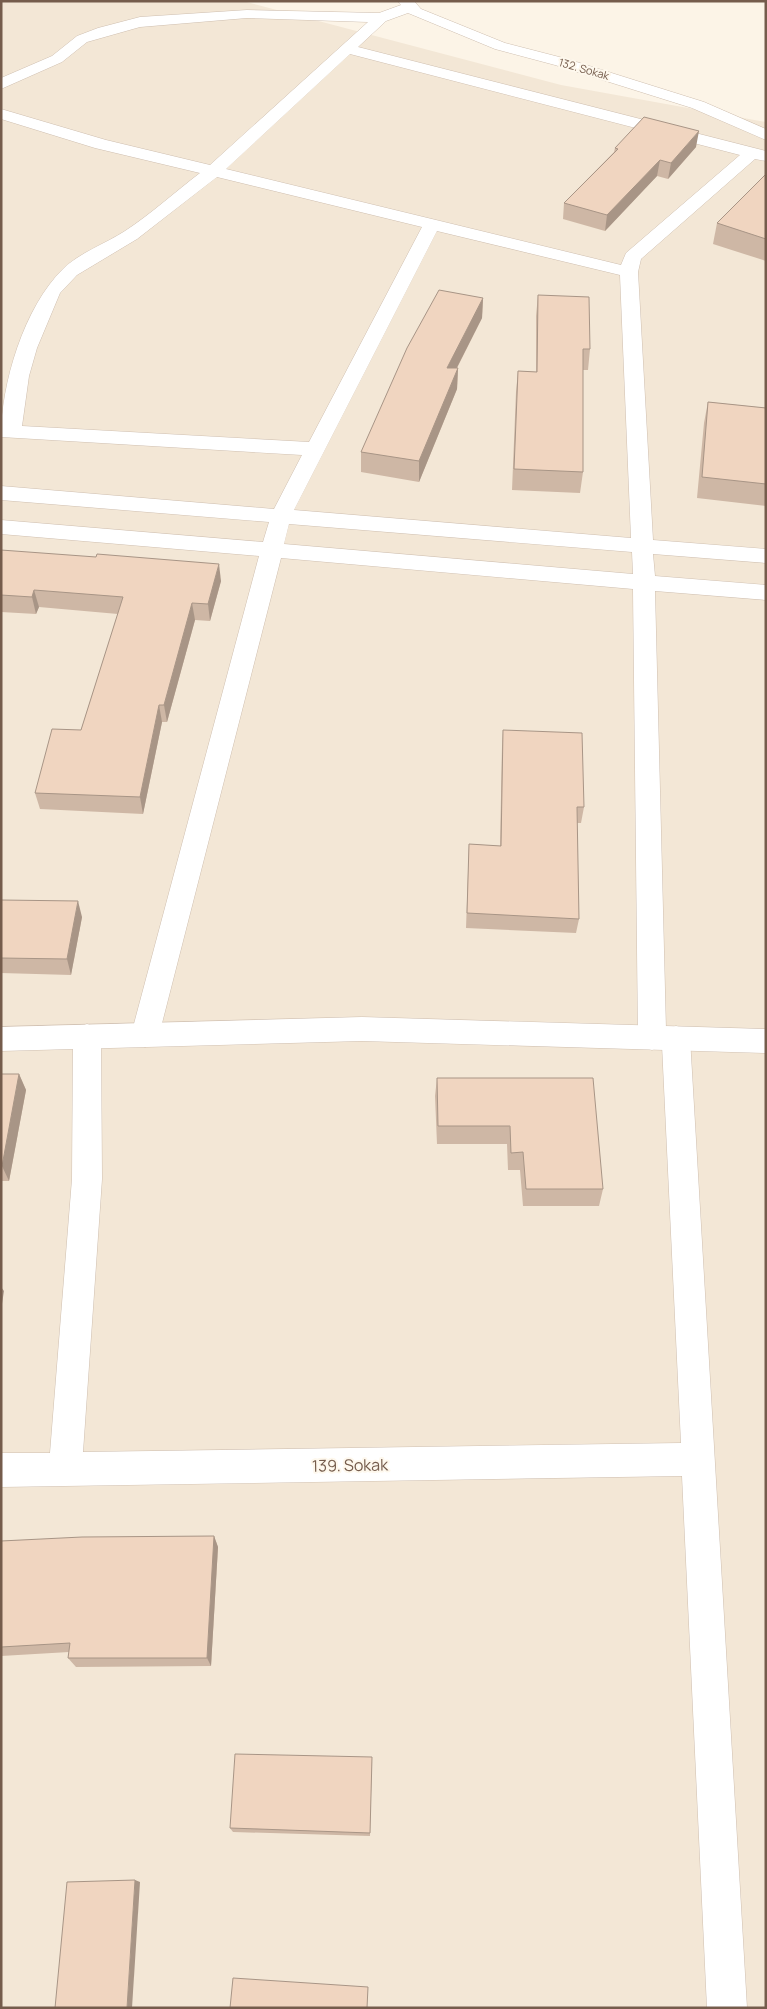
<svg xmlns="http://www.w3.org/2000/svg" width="767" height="2009" font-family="Manrope,sans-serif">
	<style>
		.residential { fill: #f3e7d6 }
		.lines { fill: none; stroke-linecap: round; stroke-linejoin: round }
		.minor-casing { stroke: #cfbfb0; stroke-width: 1 }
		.tertiary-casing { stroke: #cfbfb0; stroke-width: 1 }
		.minor { fill: #fff; fill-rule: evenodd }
		.tertiary { fill: #fff; fill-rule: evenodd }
		.wall { fill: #ceb7a5 }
		.shaded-wall { fill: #a89586 }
		.building { fill: #f0d5c0; stroke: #a89586 }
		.labels { text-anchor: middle; stroke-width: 4; stroke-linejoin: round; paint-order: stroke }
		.far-street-label { font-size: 11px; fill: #755c4c; stroke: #fef8ed }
		.near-street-label { font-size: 16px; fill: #755c4c; stroke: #fef8ed }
	</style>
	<rect width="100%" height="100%" fill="#fcf4e7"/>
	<path class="residential" d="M1 1H243L561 85 766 122V2008H1Z"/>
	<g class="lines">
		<defs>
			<path id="minor" d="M398 1H414L421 9 505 43 567 59 704 102 766 129V140L692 108 555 65 495 49 408 13 386 21 358 47 766 151V161L755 159 641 259 638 272 653 540 766 549V563L653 554 655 576 766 585V600L655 591 666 1030 676 1026 686 1030 690 1038 747 2008H707L682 1476 1 1487V1453H50L72 1179 73 1036 77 1028 87 1024 97 1028 101 1036 102 1179 83 1452 681 1443 662 1045 652 1050 642 1046 638 1038 633 589 281 558 159 1035 155 1043 145 1047 135 1043 131 1035 259 556 1 534V520L263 542 269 522 1 500V486L274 509 302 455 1 437C1 384 24 307 63 269 79 253 105 244 125 231 151 214 175 192 200 173L95 148 1 119V109L106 140 210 165 368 22 247 18 140 27 87 42 62 62 1 89V78L52 56 77 36 98 28 140 17 247 10 379 13 401 5ZM350 54 740 155 626 253 621 265 226 169ZM217 177 422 227 309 442 22 426 29 376 37 348 60 293 77 275 137 239ZM437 231 620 275 631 538 294 510ZM289 524 632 552 633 574 284 544Z"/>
			<path id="tertiary" d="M362 1017 766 1029V1053L362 1041 1 1051V1027Z"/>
		</defs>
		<use href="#minor" class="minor-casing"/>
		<use href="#tertiary" class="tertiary-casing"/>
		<use href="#minor" class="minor"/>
		<use href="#tertiary" class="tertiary"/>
	</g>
	<g class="wall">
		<path d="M696 147 668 179 657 176 605 231 563 219 564 203 614 152 615 148Z"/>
		<path d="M766 174V261L713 244 717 223Z"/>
		<path d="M538 295 590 349 588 370H583V472L580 493 512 490 516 392 518 371 536 372V316Z"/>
		<path d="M483 298 482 318 457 368H458L457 389 419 482 361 472V452Z"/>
		<path d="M708 402 766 408V506L697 498 704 423Z"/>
		<path d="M1 550 221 581 210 621 195 620 167 722H162L143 814 40 809 35 793 81 730 118 614 39 607 36 614 1 612Z"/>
		<path d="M503 730 584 807 581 823H577L579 919 576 933 466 928 469 844 500 846 502 746Z"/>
		<path d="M1 900 82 917 71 975 1 973Z"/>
		<path d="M1 1074H19L26 1090 9 1181H1Z"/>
		<path d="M437 1078 603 1189 599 1206H523L520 1170H508L507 1144H437L435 1096Z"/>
		<path d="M214 1536 218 1547 211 1666 76 1667 68 1658 69 1652 1 1656V1541Z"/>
		<path d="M372 1757 370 1836 233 1832 230 1828Z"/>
	</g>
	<g class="shaded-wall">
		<path d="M699 131 696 147 668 179 671 163Z"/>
		<path d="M660 160 657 176 605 231 607 215Z"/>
		<path d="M483 298 482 318 446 389 447 368Z"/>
		<path d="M458 368 457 389 419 482V461Z"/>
		<path d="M219 564 221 581 210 621 208 604Z"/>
		<path d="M34 590 39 607 36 614 32 597Z"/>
		<path d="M192 603 195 620 167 722 164 705Z"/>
		<path d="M159 705 162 722 143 814 140 797Z"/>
		<path d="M78 901 82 917 71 975 67 959Z"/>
		<path d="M19 1074 26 1090 9 1181 2 1166Z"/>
		<path d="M1 1287 4 1291 1 1310Z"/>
		<path d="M214 1536 218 1547 211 1666 207 1658Z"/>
		<path d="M135 1880 140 1882 132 2008H127Z"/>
	</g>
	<g class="building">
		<path d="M644 117 699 131 671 163 660 160 607 215 564 203 618 149 615 148Z"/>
		<path d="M766 174V239L717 223Z"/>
		<path d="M439 290 483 298 447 368H458L419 461 361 452 407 348Z"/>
		<path d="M538 295 589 297 590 349H583V472L514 469 518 371 537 372Z"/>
		<path d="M708 402 766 408V484L702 477Z"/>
		<path d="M1 550 96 557 97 554 219 564 208 604 192 603 164 705H159L140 797 35 793 52 729 81 730 123 597 34 590 32 597 1 595Z"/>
		<path d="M503 730 582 733 584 807H577L579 919 467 913 469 844 501 846Z"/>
		<path d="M1 900 78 901 67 959 1 958Z"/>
		<path d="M1 1074H19L2 1166H1Z"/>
		<path d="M437 1078H593L603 1189H526L523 1152 511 1153 510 1126H438Z"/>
		<path d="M214 1536 207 1658H68L70 1643 1 1647V1541L82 1537Z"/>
		<path d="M235 1754 372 1757 370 1833 230 1828Z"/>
		<path d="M135 1880 127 2008H55L67 1882Z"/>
		<path d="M233 1978 368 1987 367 2008H230Z"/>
	</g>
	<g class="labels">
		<g class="far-street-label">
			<text transform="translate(584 69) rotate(16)" y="4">132. Sokak</text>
		</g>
		<g class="near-street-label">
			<text transform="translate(350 1465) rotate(-1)" y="6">139. Sokak</text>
		</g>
	</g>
	<rect width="767" height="2009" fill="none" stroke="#755c4c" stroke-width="5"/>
</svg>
